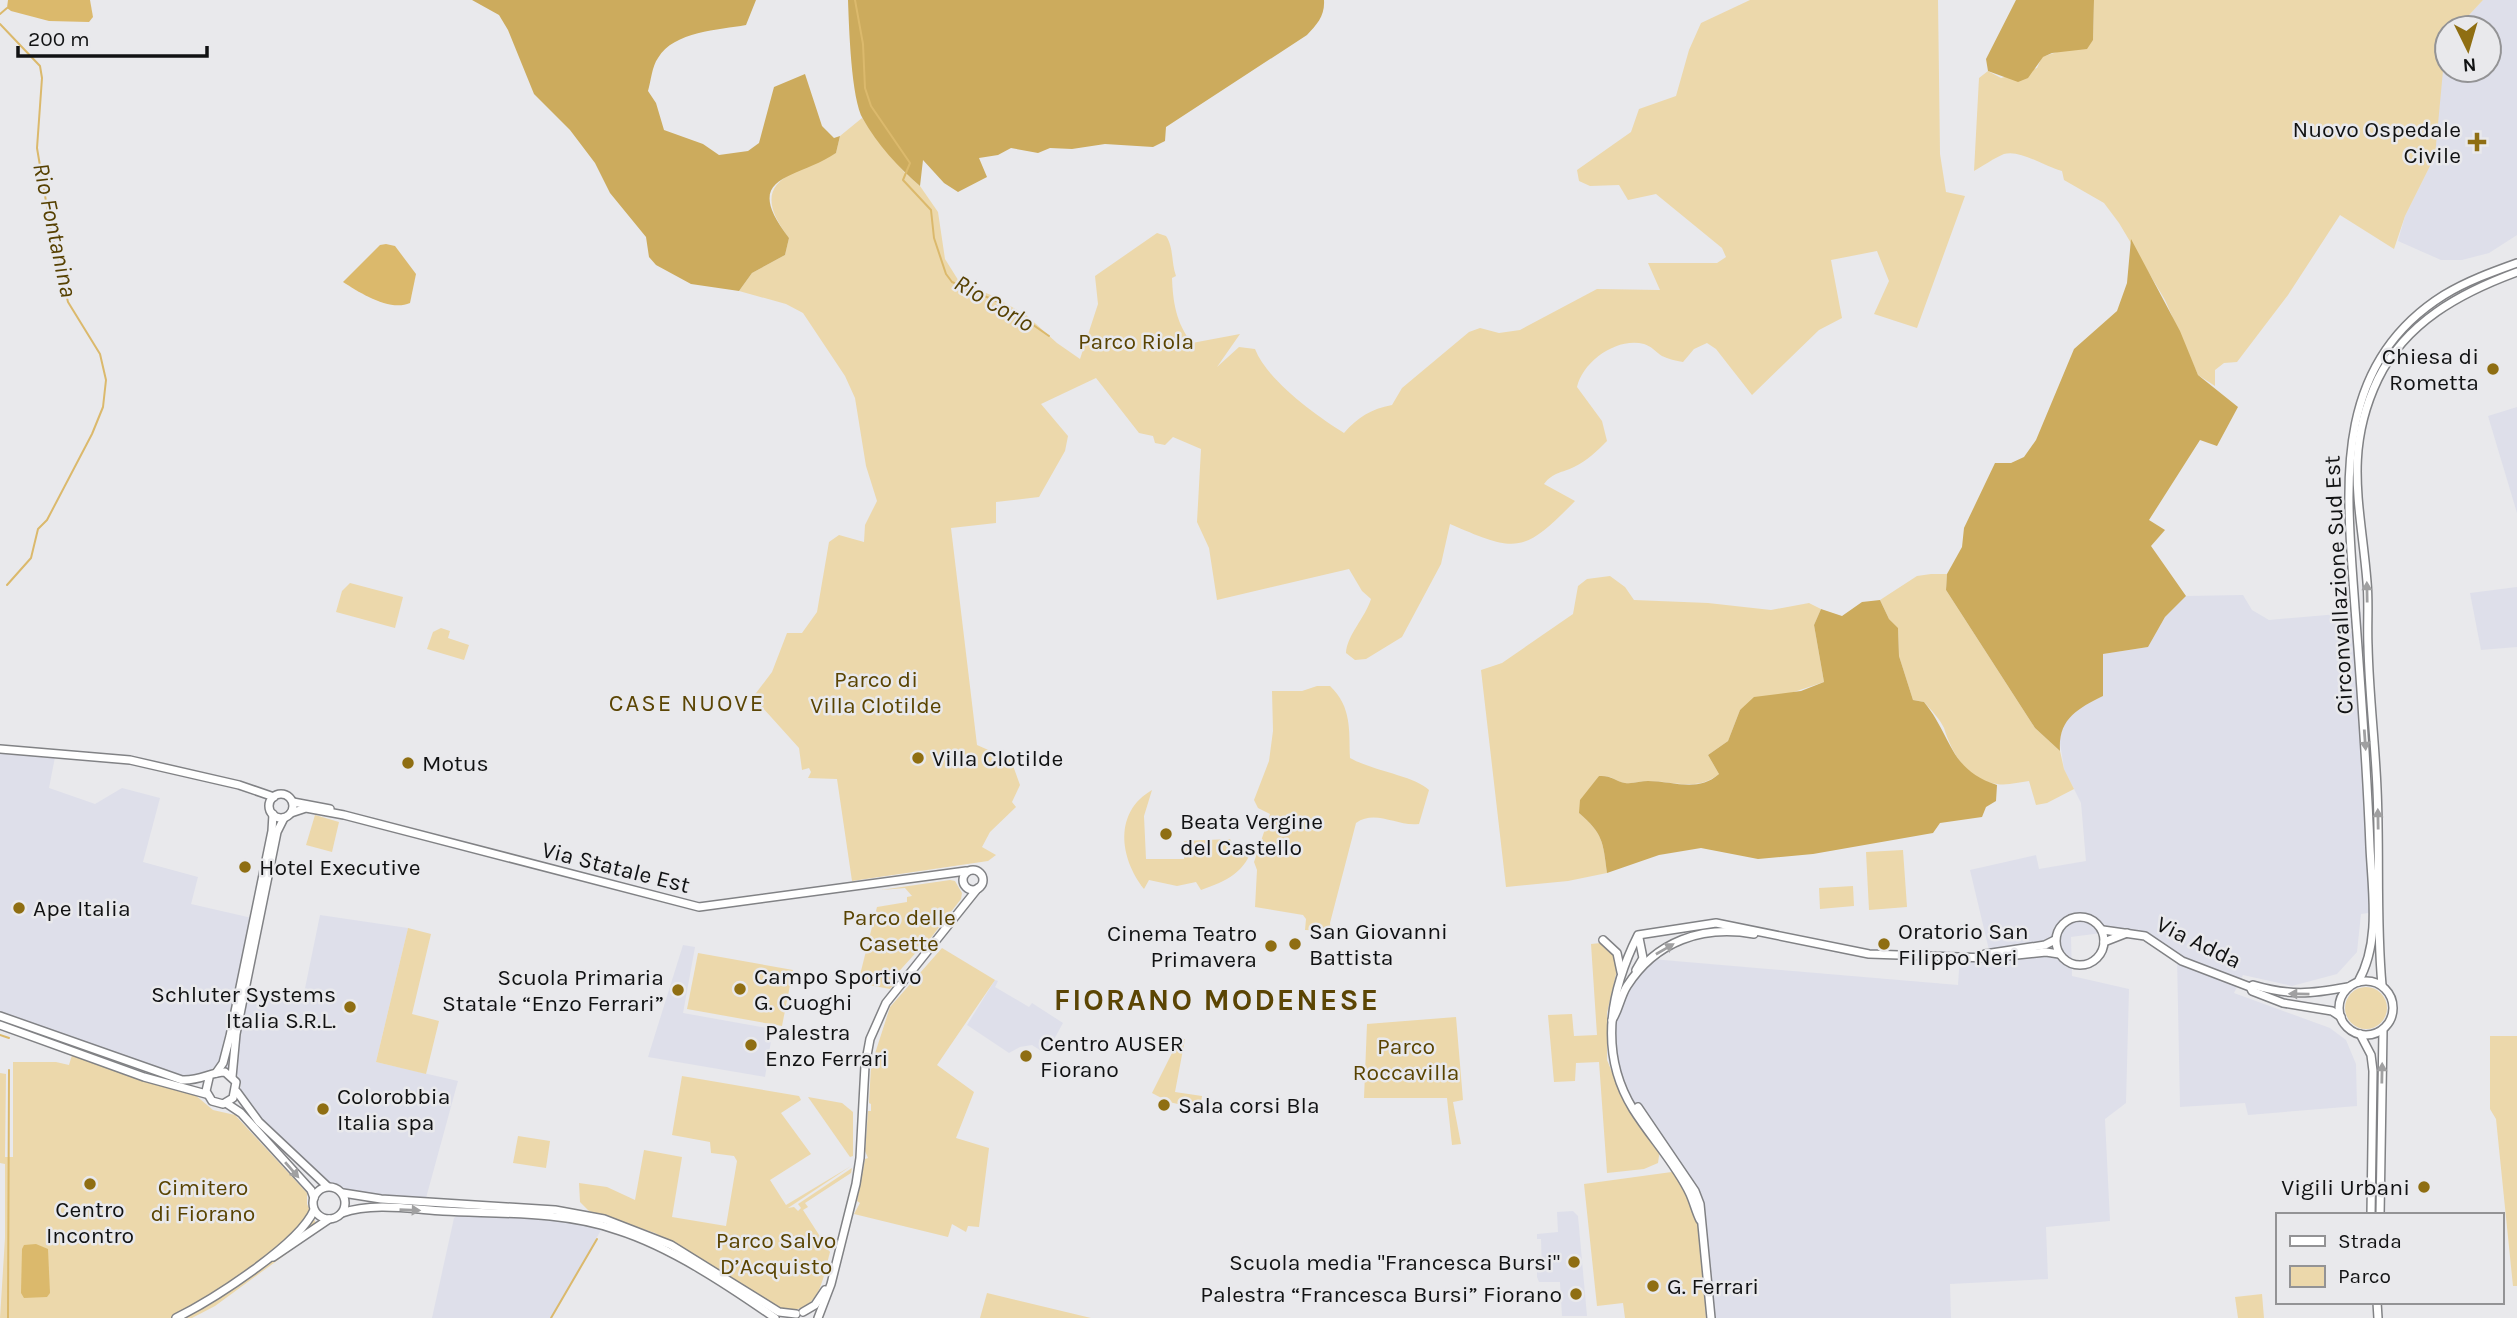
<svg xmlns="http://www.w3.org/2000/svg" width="2517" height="1318" font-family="Karla,sans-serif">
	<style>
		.built { fill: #dedfea }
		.green { fill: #ecd8ab }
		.forest { fill: #ccab5d }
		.water { fill: #dbb96c }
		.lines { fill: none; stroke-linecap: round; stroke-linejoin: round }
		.stream { stroke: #dbb96c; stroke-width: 2 }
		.secondary-casing { stroke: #818285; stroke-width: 10 }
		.secondary { stroke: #fff; stroke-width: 7 }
		.oneway { fill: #a0a0a1 }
		.poi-dot { fill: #8f6e12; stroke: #e9e9ec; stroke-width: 2.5 }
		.labels { text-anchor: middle; stroke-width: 5; stroke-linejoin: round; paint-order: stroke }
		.poi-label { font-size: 23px; fill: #111213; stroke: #e9e9ec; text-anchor: start }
		.park-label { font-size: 23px; fill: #594301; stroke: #e9e9ec }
		.street-label { font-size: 23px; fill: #111213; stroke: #e9e9ec }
		.water-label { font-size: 24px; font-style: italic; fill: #564000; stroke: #e9e9ec }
		.neighbourhood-label { font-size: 24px; letter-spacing: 2px; fill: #5b4504; stroke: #e9e9ec }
		.district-label { font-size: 30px; font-weight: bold; letter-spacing: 2px; fill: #5b4504; stroke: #e9e9ec }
	</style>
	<rect width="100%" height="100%" fill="#e9e9ec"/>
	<g class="built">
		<path d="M2483 0H2517V235L2489 253 2462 260H2441L2398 241 2405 216 2435 156 2443 56 2447 47V70H2489V28H2457Z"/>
		<path d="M2517 407V513L2488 416Z"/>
		<path d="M2517 587V647L2481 650 2470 593Z"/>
		<path d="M2243 595 2252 610 2269 620 2361 612 2376 912 2361 914 2357 952 2337 974 2292 986 2243 975 2234 993 2330 1028 2346 1040 2356 1064 2357 1106 2248 1115 2245 1103 2180 1107 2177 956 2124 930 2071 937 2072 976 2129 989 2126 1103 2105 1119 2110 1221 2046 1227 2048 1279 1950 1284 1951 1318H1711L1699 1215 1622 1086 1612 1030 1626 983 1640 958 1958 985 1960 956 1989 950 1970 870 2036 855 2039 869 2086 861 2081 803 2064 769 2059 736 2065 721 2079 708 2103 696V654L2148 647 2165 617 2186 596Z"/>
		<path d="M0 751 55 757 49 788 95 804 122 788 160 798 143 862 198 877 191 904 252 918 238 989 302 1003 320 915 408 928 376 1062 458 1081 426 1198 350 1192 337 1184 323 1182 240 1097 241 1083 236 1071 215 1067 197 1078H185L0 1018Z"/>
		<path d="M683 945 695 947 683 1013 773 1029 765 1077 648 1057Z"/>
		<path d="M995 980 998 981 995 987 1029 1007 1032 1003 1063 1023 1046 1054 1032 1045 1020 1047 1009 1053 967 1025Z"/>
		<path d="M467 1208 592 1220 601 1230 552 1318H432L454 1218Z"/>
		<path d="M1573 1211 1578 1216 1587 1316H1562L1560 1282H1539L1537 1277V1272H1542L1541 1239H1537V1234L1558 1232 1557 1212Z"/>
	</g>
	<g class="green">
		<path d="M1750 0H1938L1940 154 1946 192 1965 196 1917 328 1874 314 1889 281 1877 251 1831 260 1842 318 1819 330 1752 395 1716 349 1707 343 1694 349 1683 362C1676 361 1668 359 1662 356 1656 352 1651 346 1644 344 1617 337 1583 361 1577 387L1602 421 1607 441C1597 451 1587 461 1574 467 1562 473 1553 472 1544 484L1575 501C1523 554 1517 553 1450 524L1441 564 1402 637 1366 659 1355 660 1346 653C1347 635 1365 618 1371 599L1362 591 1349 569 1217 600 1209 548 1197 522 1201 449 1173 437 1165 445 1155 443 1153 436 1139 433 1096 378 1041 404 1068 436 1065 451 1039 497 996 502V523L951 528 977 745 1011 760 1020 785 1012 802 1016 807 990 832 982 847 996 855 988 861 852 881 837 779 808 778 811 772 809 768 802 770 799 748 753 697 772 672 787 633H802L817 612 829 542 839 535 864 542 865 525 877 501 866 466 855 398 845 376 803 313 786 304 739 291 752 273 785 255 789 238C746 181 790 175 836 153L840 136 862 118 904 172 920 186 938 212 945 259 960 283 991 295 1026 315 1057 343 1080 359 1098 304 1095 276 1157 233 1166 236C1174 248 1171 262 1176 276L1172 278C1173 302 1176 323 1192 343L1240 334 1217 367 1239 347 1255 349C1267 380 1315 415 1344 433 1358 417 1371 409 1392 405L1402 388 1469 332 1480 328 1499 333 1520 330 1597 289 1660 290 1648 263H1717L1726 257 1722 248 1656 194 1628 200 1619 185 1590 186 1579 181 1577 170 1631 132 1639 109 1676 96 1689 50 1701 23Z"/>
		<path d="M2094 0H2483L2457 28H2447L2435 156 2405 216 2394 249 2340 215 2288 295 2237 362 2224 363 2215 370V386L2198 375 2165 300 2119 223 2104 203 2064 180 2062 171C2045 167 2020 149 2004 154 1994 158 1983 166 1974 171L1979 78 1988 71 2001 78 2037 68 2042 57 2093 40Z"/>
		<path d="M1931 574H1947L1946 590 2035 728 2060 751 2064 769 2074 789 2047 803 2036 805 2029 781C2019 782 2007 786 1997 784 1967 781 1952 753 1944 728 1940 719 1931 710 1924 702L1913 700 1899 656 1898 629 1889 619 1880 600 1917 576Z"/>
		<path d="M1610 576 1625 587 1634 600 1708 603 1771 610 1809 603 1821 609 1814 625 1824 682 1740 710 1728 741 1708 755 1719 774C1697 792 1674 781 1648 781 1641 781 1633 784 1625 783 1614 781 1613 775 1599 776L1579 813C1603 834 1603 841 1607 873L1568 881 1506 887 1481 670 1502 663 1573 614 1578 586 1587 579Z"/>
		<path d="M350 583 403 597 395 628 336 612 342 591Z"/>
		<path d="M441 628 450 631 448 638 469 645 464 660 427 649 433 632Z"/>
		<path d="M1317 686H1330C1352 707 1349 730 1350 758 1373 771 1415 776 1429 790L1419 824C1397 827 1376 809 1356 823L1330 923 1331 931 1305 930 1306 919 1303 915 1255 907 1257 870 1254 862 1270 814 1258 808 1254 800 1269 761 1273 731 1272 691H1302Z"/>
		<path d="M1152 790 1144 816 1146 859H1184V841L1230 839 1233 845H1253C1246 872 1227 881 1201 890L1196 882 1177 886 1149 880 1144 889C1119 857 1114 812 1152 790Z"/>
		<path d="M315 815 339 822 332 852 306 845Z"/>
		<path d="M1903 850 1907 907 1869 910 1866 852Z"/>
		<path d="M950 880 955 881 962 893 961 899 926 944 927 946 921 947 893 978 896 982 890 989 858 983 877 907 907 902V897L912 896 905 888 881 890Z"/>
		<path d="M1853 886 1854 906 1820 909 1819 888Z"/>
		<path d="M408 928 431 934 412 1014 439 1021 426 1074 376 1062Z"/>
		<path d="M1601 943 1615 956 1617 970 1607 1013V1060L1622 1096 1660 1149 1658 1163 1644 1169 1607 1173 1599 1062 1576 1063 1575 1081 1554 1082 1548 1015 1572 1014 1574 1036 1597 1035 1591 944Z"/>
		<path d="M942 948 995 980 937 1065 974 1092 956 1138 989 1148 979 1227 968 1226 966 1232 952 1224 948 1237 854 1214 860 1203 857 1201 865 1159 868 1158 865 1151 868 1111H871V1104L869 1103 871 1066 890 1007Z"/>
		<path d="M698 953 793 970 782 1026 687 1009Z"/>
		<circle cx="2366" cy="1008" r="21"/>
		<path d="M1456 1017 1463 1100 1453 1102 1461 1144 1452 1145 1447 1098H1364L1367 1024Z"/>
		<path d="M2490 1036H2517V1286H2513L2496 1119 2490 1109Z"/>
		<path d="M1179 1039H1185L1175 1092 1202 1096 1200 1109 1169 1102 1152 1093Z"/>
		<path d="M72 1055 137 1079 194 1094 213 1110 235 1115 307 1193V1204L319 1230 215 1306 192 1318H0L5 1238V1164L0 1163V1073L6 1074 5 1157H13V1062H56L69 1065Z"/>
		<path d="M682 1076 799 1096 801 1100 781 1113 811 1154 770 1180 786 1205 851 1166 788 1208 794 1207 798 1211 801 1208 798 1204 852 1168 851 1173 805 1203 808 1207 803 1210 830 1252C823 1278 819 1318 780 1308L655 1233 589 1211 580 1202 579 1183 607 1187 635 1200 644 1150 682 1157 672 1217 726 1226 737 1161 734 1156 711 1153 710 1142 672 1135Z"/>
		<path d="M808 1097 842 1103 853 1112V1156L850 1157Z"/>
		<path d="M518 1136 550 1141 546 1168 513 1163Z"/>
		<path d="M1679 1171 1699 1215 1706 1318H1625L1623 1303 1597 1306 1584 1184Z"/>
		<path d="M987 1293 1091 1318H980Z"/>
		<path d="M2262 1294 2264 1318H2238L2235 1297Z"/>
	</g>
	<g class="forest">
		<path d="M472 0H756L746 25C719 30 674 31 658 58 652 66 651 81 648 91L656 103 664 130 703 144 719 155 748 151 759 143 774 87 805 74 822 126 834 138 840 136 836 153C794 181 740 174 789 238L785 255 752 273 739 291 691 284 656 265 649 257 646 237 610 193 595 163 570 130 534 94 508 30 499 15Z"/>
		<path d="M848 0H1324C1325 16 1317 24 1307 35L1166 127 1165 141 1153 147 1105 144 1072 149 1050 148 1038 153 1011 148 998 155 979 158 987 177 958 192 944 183 923 160 920 186C899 168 877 144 863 119 851 99 849 26 848 0Z"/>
		<path d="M2016 0H2094L2093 40 2087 49 2052 53 2043 57 2028 78 2018 82 1988 71 1986 59Z"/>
		<path d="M2131 239 2180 331 2198 375 2238 407 2217 446 2200 440 2149 520 2165 530 2151 546 2186 596 2165 617 2148 647 2103 654V696C2077 709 2058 719 2060 751L2035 728 1946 590 1947 574 1962 547 1964 528 1995 463H2011L2024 457 2036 440 2074 349 2117 311 2127 283Z"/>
		<path d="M1880 600 1889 619 1898 628 1899 656 1913 700 1924 702C1952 736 1949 770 1997 785L1996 801 1986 807 1982 817 1940 823 1933 833 1813 854 1758 859 1701 848 1659 855 1607 873C1603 841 1603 834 1579 813L1580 800 1599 776C1611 775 1615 781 1625 783 1633 784 1641 781 1648 781 1673 781 1698 793 1719 774L1708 755 1728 741 1740 710 1754 697 1801 691 1824 682 1814 625 1821 609 1842 616 1862 602Z"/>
	</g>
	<g class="water">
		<path d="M8 0H90L93 17 89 22 49 21 11 11 7 8Z"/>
		<path d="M386 244 395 246 416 274 410 303C390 312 360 293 343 282L380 245Z"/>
		<path d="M36 1244 48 1249 50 1293 47 1297 24 1298 21 1293 22 1249 24 1245Z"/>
	</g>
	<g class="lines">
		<g class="stream">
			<path d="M855 0 863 44 865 88 871 106 910 163 903 180 931 210 934 238 946 274 952 282 1003 304 1049 336"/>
			<path d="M0 14 7 8"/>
			<path d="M0 24 40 66 42 78 37 148 51 231 68 302 100 354 106 380 103 407 92 434 47 520 38 529 31 558 7 585"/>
			<path d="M0 1035 9 1038"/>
			<path d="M8 1318 9 1070"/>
			<path d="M551 1318 597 1239"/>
		</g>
		<defs>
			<g id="secondary">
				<path d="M0 749 130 760 239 785 274 797"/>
				<circle cx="281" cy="806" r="12"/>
				<path d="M293 802 330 809"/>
				<path d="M291 813 306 808 344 815 699 907 966 871"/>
				<circle cx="973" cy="880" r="10"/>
				<circle cx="2080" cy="941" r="24"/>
				<path d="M2103 930 2145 936 2182 961 2250 987 2252 991 2283 1003 2332 1011 2341 1017"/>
				<path d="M1603 940 1617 953 1621 972"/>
				<path d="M2104 942 2127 933"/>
				<path d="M1985 954 2045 945 2055 940"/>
				<path d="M1636 970 1643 958 1639 938"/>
				<circle cx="2366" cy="1008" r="27"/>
				<path d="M2358 982C2381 942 2372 891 2370 847 2367 767 2361 687 2355 608 2347 492 2329 367 2444 295 2467 281 2492 272 2517 263"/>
				<path d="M2382 985C2376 920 2380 854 2377 789 2375 741 2369 694 2368 646 2367 625 2369 603 2367 582 2361 507 2343 452 2378 379 2406 322 2460 293 2517 272"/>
				<path d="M2250 987 2253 985C2291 996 2310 994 2348 987"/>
				<path d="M0 1016 182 1080C201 1081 210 1072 225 1072L236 1082 233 1098 223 1104 212 1101 206 1091 209 1078"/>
				<path d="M1612 1020C1619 1010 1620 997 1627 986 1656 941 1702 925 1754 934"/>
				<path d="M0 1025 144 1077 206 1094"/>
				<path d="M2360 1034 2371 1055 2373 1071 2371 1215"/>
				<path d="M216 1073 223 1063 230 1036 272 831 273 814"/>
				<path d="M232 1077 236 1034 277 832 284 818"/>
				<path d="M237 1092 259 1122 327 1186"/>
				<path d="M226 1103 241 1113 311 1190 314 1198"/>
				<path d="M1638 1107 1695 1191 1700 1204 1711 1318"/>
				<circle cx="329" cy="1203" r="16"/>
				<path d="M343 1193 381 1199 555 1210 604 1219 671 1245 779 1312 796 1314"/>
				<path d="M342 1213C372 1202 412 1209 443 1211 500 1214 563 1211 617 1230 671 1247 729 1286 775 1318"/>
				<path d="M2380 1215 2383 1030"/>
				<path d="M1700 1220C1696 1212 1694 1203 1690 1194 1676 1164 1651 1138 1633 1109 1598 1052 1610 991 1638 935L1716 923 1869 954 1988 958 2046 952 2059 954"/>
				<path d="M273 1257 329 1219"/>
				<path d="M2377 1302 2378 1318"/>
				<path d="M803 1312 815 1305 825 1290"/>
				<path d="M176 1318C212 1300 299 1245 314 1210"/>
				<path d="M818 1318 831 1284 856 1184 860 1158 865 1066 870 1039 886 1003 978 888"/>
			</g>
		</defs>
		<use href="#secondary" class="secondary-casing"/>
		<use href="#secondary" class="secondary"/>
	</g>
	<defs><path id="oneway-solid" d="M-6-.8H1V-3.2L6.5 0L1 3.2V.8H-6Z" transform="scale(1.75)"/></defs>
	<g class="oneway">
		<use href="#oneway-solid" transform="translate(2367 592) rotate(-91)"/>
		<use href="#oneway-solid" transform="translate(2365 740) rotate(86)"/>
		<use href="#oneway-solid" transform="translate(2378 819) rotate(-91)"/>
		<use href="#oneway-solid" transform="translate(1665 949) rotate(-30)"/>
		<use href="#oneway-solid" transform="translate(2299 994) rotate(-179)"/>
		<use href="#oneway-solid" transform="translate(2382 1073) rotate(-89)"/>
		<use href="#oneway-solid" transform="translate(292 1170) rotate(49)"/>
		<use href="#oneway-solid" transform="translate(410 1210) rotate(2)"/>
	</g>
	<g class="poi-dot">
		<path d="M2473.5 131.5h7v7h7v7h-7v7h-7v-7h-7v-7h7z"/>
		<circle cx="2493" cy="369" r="7"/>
		<circle cx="918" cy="758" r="7"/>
		<circle cx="408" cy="763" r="7"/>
		<circle cx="1166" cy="834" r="7"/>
		<circle cx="245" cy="867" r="7"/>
		<circle cx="19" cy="908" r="7"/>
		<circle cx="1295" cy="944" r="7"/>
		<circle cx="1884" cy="944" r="7"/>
		<circle cx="1271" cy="946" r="7"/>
		<circle cx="740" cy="989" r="7"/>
		<circle cx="678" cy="990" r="7"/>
		<circle cx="350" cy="1007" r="7"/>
		<circle cx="751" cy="1045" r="7"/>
		<circle cx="1026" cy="1056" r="7"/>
		<circle cx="1164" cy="1105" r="7"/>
		<circle cx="323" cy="1109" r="7"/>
		<circle cx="90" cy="1184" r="7"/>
		<circle cx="2424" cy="1187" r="7"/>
		<circle cx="1574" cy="1262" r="7"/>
		<circle cx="1653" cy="1286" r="7"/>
		<circle cx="1576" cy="1294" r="7"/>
	</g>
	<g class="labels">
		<g class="poi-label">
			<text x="2461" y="137" text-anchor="end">Nuovo Ospedale<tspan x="2461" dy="26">Civile</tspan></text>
			<text x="2479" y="364" text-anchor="end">Chiesa di<tspan x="2479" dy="26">Rometta</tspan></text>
			<text x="932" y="766">Villa Clotilde</text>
			<text x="422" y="771">Motus</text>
			<text x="1180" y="829">Beata Vergine<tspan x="1180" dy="26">del Castello</tspan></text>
			<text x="259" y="875">Hotel Executive</text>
			<text x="33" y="916">Ape Italia</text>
			<text x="1309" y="939">San Giovanni<tspan x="1309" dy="26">Battista</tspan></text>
			<text x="1898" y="939">Oratorio San<tspan x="1898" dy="26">Filippo Neri</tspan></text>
			<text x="1257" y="941" text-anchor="end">Cinema Teatro<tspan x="1257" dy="26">Primavera</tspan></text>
			<text x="754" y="984">Campo Sportivo<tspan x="754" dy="26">G. Cuoghi</tspan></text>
			<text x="664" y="985" text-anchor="end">Scuola Primaria<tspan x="664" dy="26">Statale “Enzo Ferrari”</tspan></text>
			<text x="336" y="1002" text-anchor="end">Schluter Systems<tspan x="336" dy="26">Italia S.R.L.</tspan></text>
			<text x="765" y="1040">Palestra<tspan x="765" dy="26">Enzo Ferrari</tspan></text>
			<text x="1040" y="1051">Centro AUSER<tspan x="1040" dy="26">Fiorano</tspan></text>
			<text x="337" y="1104">Colorobbia<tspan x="337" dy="26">Italia spa</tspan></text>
			<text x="1178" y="1113">Sala corsi Bla</text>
			<text x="2410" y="1195" text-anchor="end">Vigili Urbani</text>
			<text x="90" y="1217" text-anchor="middle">Centro<tspan x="90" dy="26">Incontro</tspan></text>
			<text x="1560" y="1270" text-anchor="end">Scuola media "Francesca Bursi"</text>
			<text x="1667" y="1294">G. Ferrari</text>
			<text x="1562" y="1302" text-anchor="end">Palestra “Francesca Bursi” Fiorano</text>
		</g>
		<g class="park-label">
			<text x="1136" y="349">Parco Riola</text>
			<text x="876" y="687">Parco di<tspan x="876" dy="26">Villa Clotilde</tspan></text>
			<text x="899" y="925">Parco delle<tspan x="899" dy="26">Casette</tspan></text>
			<text x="1406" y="1054">Parco<tspan x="1406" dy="26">Roccavilla</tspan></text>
			<text x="203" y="1195">Cimitero<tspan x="203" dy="26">di Fiorano</tspan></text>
			<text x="776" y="1248">Parco Salvo<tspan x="776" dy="26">D’Acquisto</tspan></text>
		</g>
		<g class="street-label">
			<text transform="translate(2338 585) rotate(-93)" y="8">Circonvallazione Sud Est</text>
			<text transform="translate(616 867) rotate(14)" y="8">Via Statale Est</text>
			<text transform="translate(2199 942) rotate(26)" y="8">Via Adda</text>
		</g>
		<g class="water-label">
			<text transform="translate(55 230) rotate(78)" y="8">Rio Fontanina</text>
			<text transform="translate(994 303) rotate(31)" y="8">Rio Corlo</text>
		</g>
		<g class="neighbourhood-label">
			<text x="687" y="711">CASE NUOVE</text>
		</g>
		<g class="district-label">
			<text x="1217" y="1010">FIORANO MODENESE</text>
		</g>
	</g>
	<rect x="2276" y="1213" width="228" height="91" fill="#e9e9ec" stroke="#939395" stroke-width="2"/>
	<rect x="2290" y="1236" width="35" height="10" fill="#ffffff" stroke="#939395" stroke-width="2"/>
	<text x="2338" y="1248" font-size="21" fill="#111213">Strada</text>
	<rect x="2290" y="1266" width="35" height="21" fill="#ecd8ab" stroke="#939395" stroke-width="2"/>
	<text x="2338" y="1283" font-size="21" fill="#111213">Parco</text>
	<g transform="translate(2468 49) rotate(175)"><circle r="33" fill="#e9e9ec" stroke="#939395" stroke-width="2"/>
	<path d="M0-5L12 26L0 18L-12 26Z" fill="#8f6e12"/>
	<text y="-10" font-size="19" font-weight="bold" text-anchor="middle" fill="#111213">N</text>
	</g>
	<path d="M18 46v10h189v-10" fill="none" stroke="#111213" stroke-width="3.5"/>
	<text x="28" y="46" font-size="21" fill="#111213" stroke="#e9e9ec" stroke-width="5" paint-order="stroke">200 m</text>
</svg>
